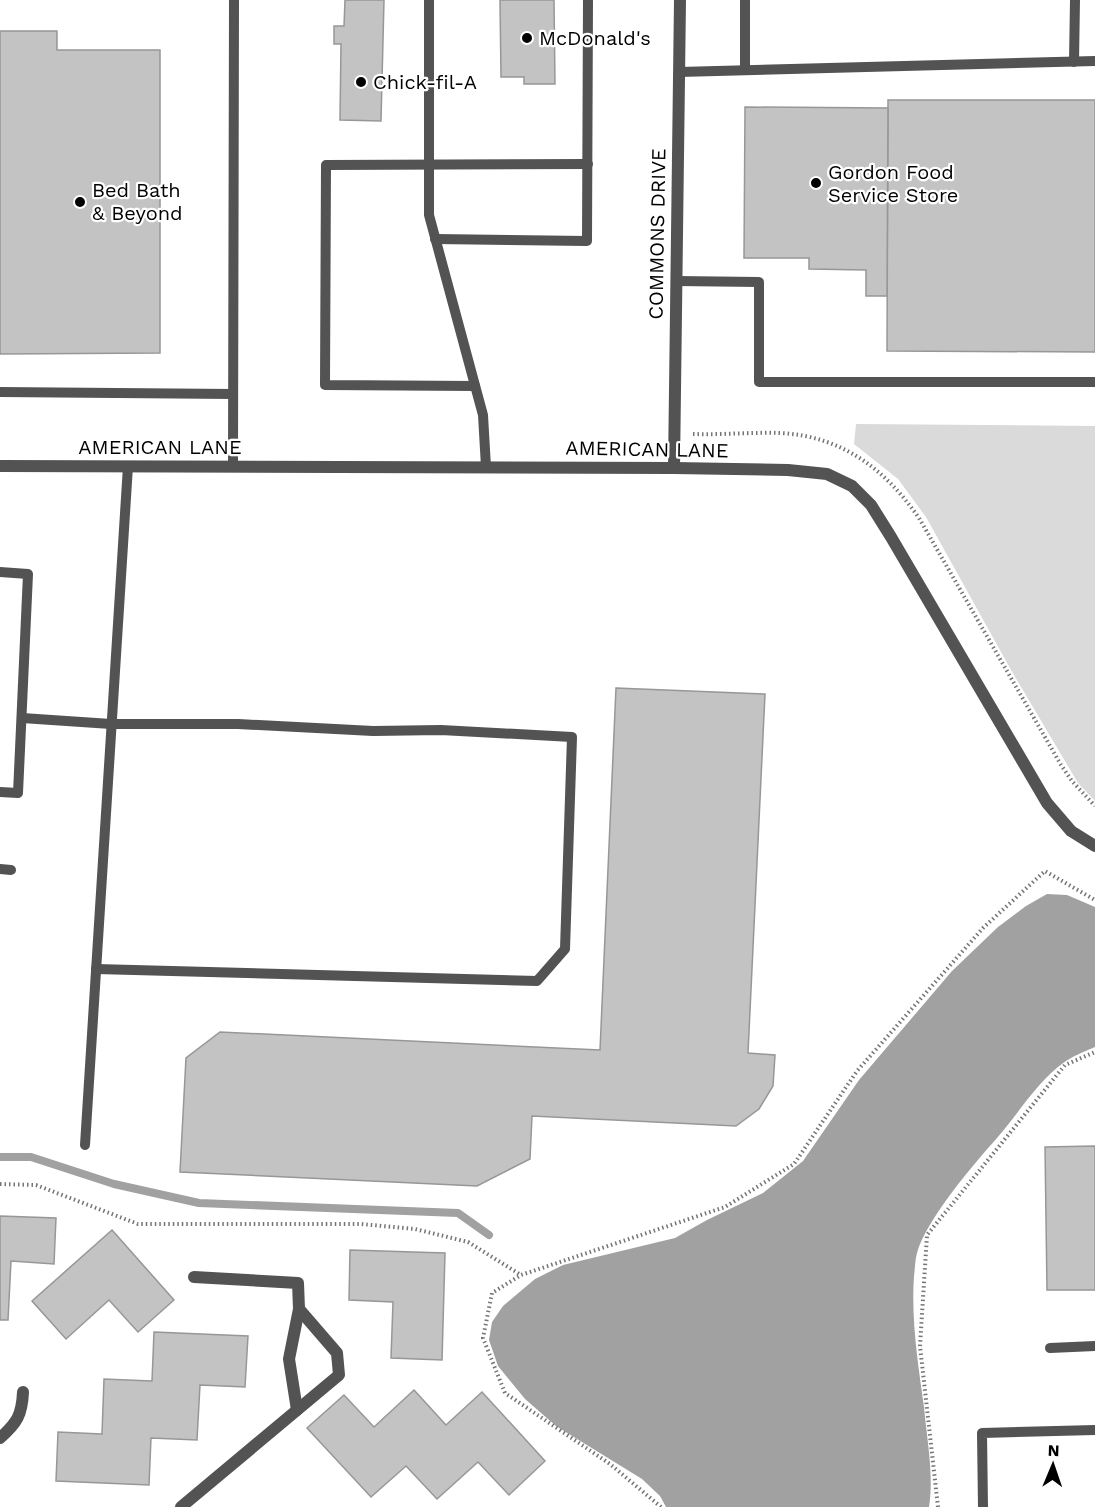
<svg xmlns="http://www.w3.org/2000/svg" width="1095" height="1507" font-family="'Work Sans',sans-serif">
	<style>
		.green { fill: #dadada }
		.water { fill: #a1a1a1 }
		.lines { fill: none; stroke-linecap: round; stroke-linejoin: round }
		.stream { stroke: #a1a1a1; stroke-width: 8 }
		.building { fill: #c3c3c3; stroke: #979797; stroke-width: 1.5 }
		.path { stroke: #757575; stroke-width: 4; stroke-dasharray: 1.5 3; stroke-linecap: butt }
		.service { stroke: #535353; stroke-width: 10 }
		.minor { stroke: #535353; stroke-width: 12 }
		.poi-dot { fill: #000; stroke: #fff; stroke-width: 2 }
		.labels { text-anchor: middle; stroke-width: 4.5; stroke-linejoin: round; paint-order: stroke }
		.poi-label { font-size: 20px; fill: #000; stroke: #fff; text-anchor: start }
		.street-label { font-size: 20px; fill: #000; stroke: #fff }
	</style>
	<rect width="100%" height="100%" fill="#fff"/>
	<path class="green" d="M856 424 1095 426V801L1078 783 1011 670 926 517 898 479 854 444Z"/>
	<path class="water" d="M1047 894 1067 895 1095 907V1047C1086 1051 1075 1055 1066 1061 1037 1081 1020 1112 997 1138 973 1165 926 1220 917 1253 915 1260 915 1269 914 1276 911 1320 918 1364 924 1407 927 1440 934 1475 929 1507H666L660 1496 642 1479 556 1426 525 1399 498 1366 489 1340 492 1322 503 1306 535 1279 563 1265 675 1238 707 1220 763 1193 803 1161 859 1080 952 971 998 927 1026 906Z"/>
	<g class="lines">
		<path class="stream" d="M0 1157H31L114 1184 199 1203 458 1213 489 1235"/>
	</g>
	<g class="building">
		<path d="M345 0H384L381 121 340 120 341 44H334V26H344Z"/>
		<path d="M500 0H554L555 84H524V77H501Z"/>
		<path d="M0 31H57V50H160V353L0 354Z"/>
		<path d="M888 100H1095V352L887 351Z"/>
		<path d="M745 107 888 108 887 296H866V270L809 269V258H744Z"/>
		<path d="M616 688 765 694 748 1053 775 1055 773 1086 759 1109 736 1126 532 1116 530 1159 477 1186 180 1172 186 1058 220 1032 600 1050Z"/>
		<path d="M1095 1146V1290H1047L1045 1147Z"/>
		<path d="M0 1216 56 1218 54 1264 11 1261 8 1320H0Z"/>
		<path d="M112 1230 174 1300 138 1332 109 1300 66 1339 32 1301Z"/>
		<path d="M350 1250 445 1253 442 1360 391 1358 393 1302 349 1300Z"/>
		<path d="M154 1332 248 1336 245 1387 200 1385 197 1440 151 1438 149 1485 56 1481 58 1432 102 1434 104 1379 152 1381Z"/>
		<path d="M414 1390 446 1425 482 1392 545 1461 509 1495 478 1462 437 1499 406 1466 371 1497 307 1428 344 1395 374 1427Z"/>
	</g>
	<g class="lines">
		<g class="path">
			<path d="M693 434C722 435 751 432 780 433 842 436 885 469 919 518L1061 765 1072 781 1095 806"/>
			<path d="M0 1184 36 1185 138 1224H361L415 1229 468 1242 521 1275"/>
			<path d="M661 1507 610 1464 505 1393 483 1338 492 1293 521 1275 725 1207 794 1164 857 1071 983 928 1045 871 1095 900"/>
			<path d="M938 1507 920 1346 927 1235 1065 1065 1095 1052"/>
		</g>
		<g class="service">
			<path d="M429 0V215L483 415 486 467"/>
			<path d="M1074 62 1075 0"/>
			<path d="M745 70V0"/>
			<path d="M679 72 1095 61"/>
			<path d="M435 239 587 241 588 0"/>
			<path d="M676 281 759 282V382H1095"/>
			<path d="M475 386 325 385 326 165 588 164"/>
			<path d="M0 392 233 394"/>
			<path d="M233 466 234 0"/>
			<path d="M0 572 28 574 18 793 0 792"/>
			<path d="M22 718 111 724H238L373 731 441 730 572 737 565 949 537 981 96 969"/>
			<path d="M0 869 11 870"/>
			<path d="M85 1145 128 466"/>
			<path d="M1050 1348 1095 1346"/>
			<path d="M983 1507 982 1433 1095 1430"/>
		</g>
		<g class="minor">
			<path d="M0 466 674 468 788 470 827 474 852 486 871 505 891 537 1047 803 1071 831 1095 846"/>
			<path d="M674 468 680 0"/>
			<path d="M297 1410 289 1359 299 1309"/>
			<path d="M0 1438C17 1423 22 1415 23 1392"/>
			<path d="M181 1507 339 1375 337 1353 299 1309 298 1283 194 1277"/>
		</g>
	</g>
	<g class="poi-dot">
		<circle cx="527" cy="38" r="6"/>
		<circle cx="361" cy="82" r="6"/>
		<circle cx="816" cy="183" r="6"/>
		<circle cx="80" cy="202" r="6"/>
	</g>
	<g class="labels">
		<g class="poi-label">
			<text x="539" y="45">McDonald's</text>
			<text x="373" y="89">Chick-fil-A</text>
			<text x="828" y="179">Gordon Food<tspan x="828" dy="23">Service Store</tspan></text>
			<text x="92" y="197">Bed Bath<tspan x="92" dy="23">&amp; Beyond</tspan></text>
		</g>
		<g class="street-label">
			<text transform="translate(657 234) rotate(-89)" y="7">COMMONS DRIVE</text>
			<text x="160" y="454">AMERICAN LANE</text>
			<text transform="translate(647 449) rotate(1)" y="7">AMERICAN LANE</text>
		</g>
	</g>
	<g transform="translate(1053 1465) rotate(2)" stroke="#ffffff" stroke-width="4.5" paint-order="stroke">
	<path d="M0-4.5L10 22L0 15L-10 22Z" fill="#000000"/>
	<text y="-9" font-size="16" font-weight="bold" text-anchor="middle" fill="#000000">N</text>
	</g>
</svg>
